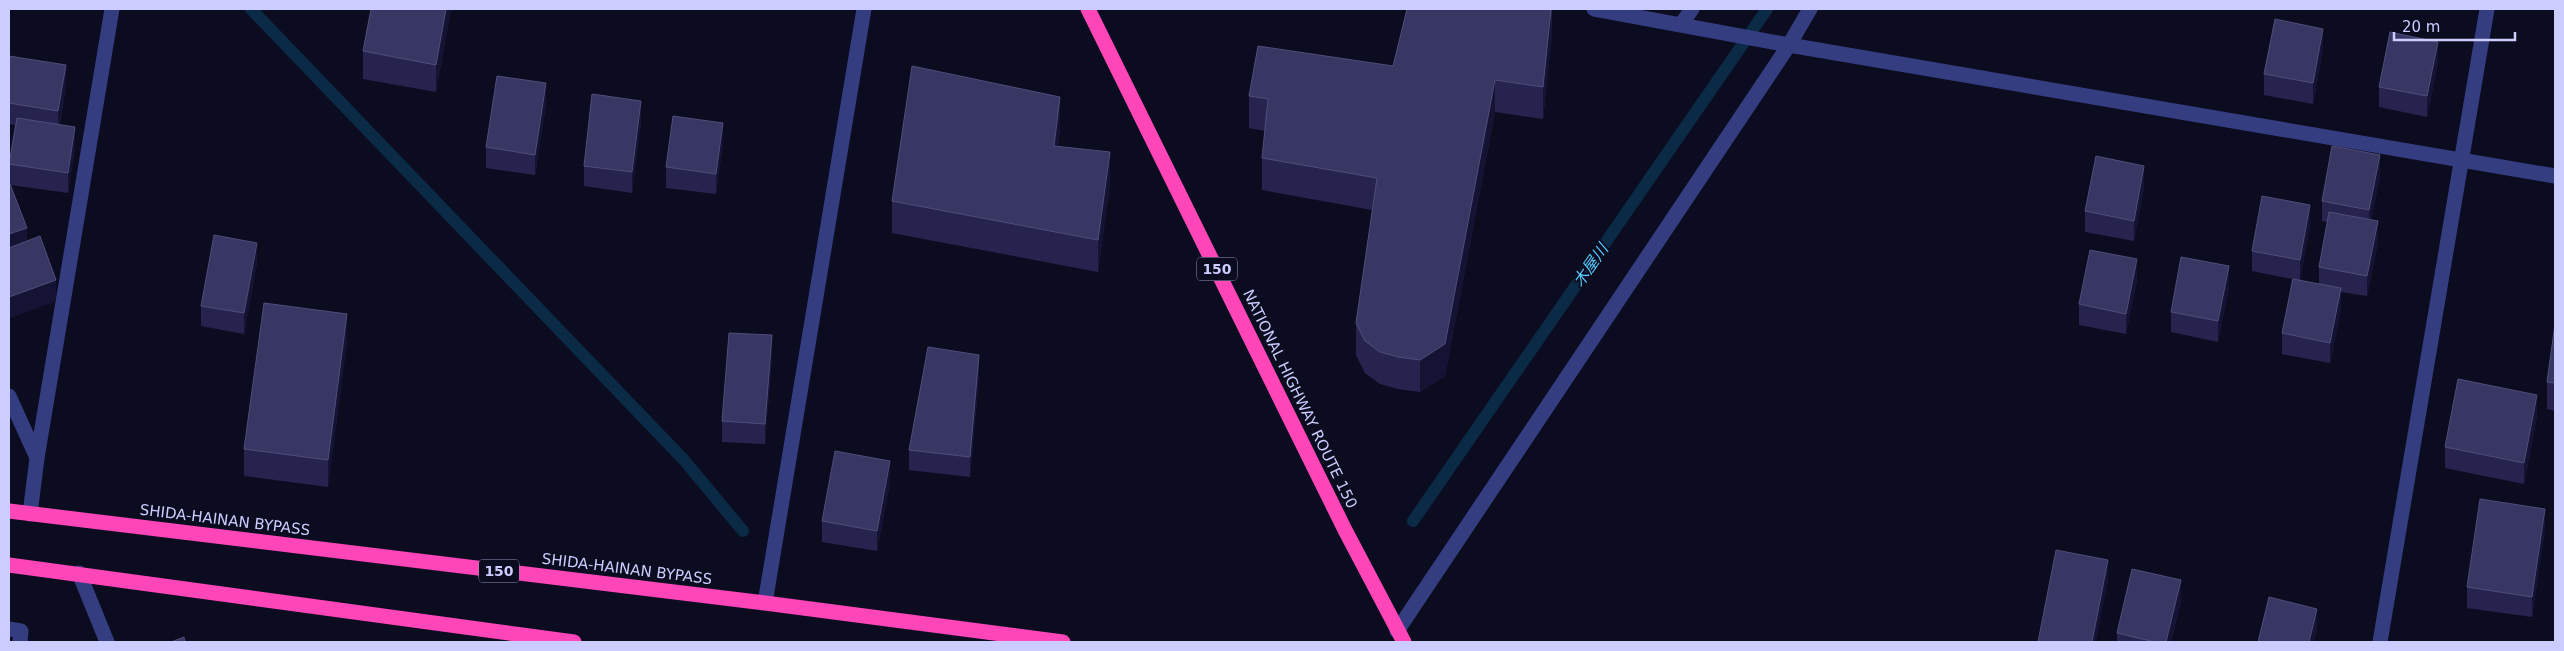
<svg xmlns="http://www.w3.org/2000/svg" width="2564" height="651" font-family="'DejaVu Sans','Noto Sans JP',sans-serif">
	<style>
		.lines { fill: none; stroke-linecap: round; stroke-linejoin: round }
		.stream { stroke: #0a2a46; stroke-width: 12 }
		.minor { stroke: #353d81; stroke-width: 15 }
		.highway { stroke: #ff46b9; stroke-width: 15 }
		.wall { fill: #26244f }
		.shaded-wall { fill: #141334 }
		.building { fill: #383662; stroke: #4f4d7b }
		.labels { text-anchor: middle; stroke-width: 4; stroke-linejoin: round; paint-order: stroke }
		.shield { fill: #0c0c20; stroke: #9292bc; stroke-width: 1 }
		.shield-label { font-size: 14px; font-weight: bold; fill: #cbccff }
		.street-label { font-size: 15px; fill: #cbccff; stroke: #0c0c20 }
		.water-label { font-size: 16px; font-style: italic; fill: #59caff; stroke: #0c0c20 }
	</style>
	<rect width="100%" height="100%" fill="#0c0c20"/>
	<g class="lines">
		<g class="stream">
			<path d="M251 9 684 460 743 531"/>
			<path d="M1413 521 1767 9"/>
		</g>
		<g class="minor">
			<path d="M1594 9 1789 45 2555 176"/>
			<path d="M1682 23 1692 9"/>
			<path d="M9 396 37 458 30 514"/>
			<path d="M37 458 112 9"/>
			<path d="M79 573 107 642"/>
			<path d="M765 603 864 9"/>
			<path d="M9 629 21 631 20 642"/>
			<path d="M1397 631 1789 45 1810 9"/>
			<path d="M2380 642 2487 9"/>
		</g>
		<g class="highway">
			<path d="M1088 9 1345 530 1404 642"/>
			<path d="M9 511 765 603 1063 642"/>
			<path d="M9 565 574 642"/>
		</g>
	</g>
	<g class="wall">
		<path d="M451 9 436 92 363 79V51Z"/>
		<path d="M1552 9V35L1543 119 1495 112 1445 376 1420 392 1398 389 1380 384 1365 373 1356 355V323L1372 210 1262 190V158L1265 131 1249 128V96L1393 66Z"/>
		<path d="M2323 49 2313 104 2264 95V74Z"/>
		<path d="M9 56 66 85 60 124 75 147 68 193 11 185 27 241 56 301 9 318V164L15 125 9 124Z"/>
		<path d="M2438 63 2427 117 2379 107V87Z"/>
		<path d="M546 104 535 175 486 168V147Z"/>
		<path d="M641 121 632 193 584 186V166Z"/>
		<path d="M1060 129 1058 146 1110 184 1098 272 892 233V201Z"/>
		<path d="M723 143 716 194 666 188V167Z"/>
		<path d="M2380 176 2371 220 2378 242 2367 296 2341 292V309L2330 363 2282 354V333L2292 279 2252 271V251L2310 226 2300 280 2319 284V267L2327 222 2322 221V201Z"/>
		<path d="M2144 187 2134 241 2085 232V211Z"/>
		<path d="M257 263 244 334 201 326V306Z"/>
		<path d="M2137 280 2126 334 2079 325V304Z"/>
		<path d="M2229 287 2218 342 2171 332V312Z"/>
		<path d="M2555 324V411L2547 409V382Z"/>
		<path d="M347 341 328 487 244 476V449Z"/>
		<path d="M772 356 765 444 722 442V421Z"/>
		<path d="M979 375 970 477 909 470V450Z"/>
		<path d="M2537 416 2524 484 2445 468V447Z"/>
		<path d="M890 482 877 551 822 542V521Z"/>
		<path d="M2545 529 2532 617 2467 608V587Z"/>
		<path d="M2181 601 2171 642H2117V633Z"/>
	</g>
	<g class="shaded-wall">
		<path d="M446 9H451L436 92V65Z"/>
		<path d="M1551 9 1552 35 1543 119V87Z"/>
		<path d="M2323 29V49L2313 104V83Z"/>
		<path d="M2438 42V63L2427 117V96Z"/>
		<path d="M66 65V85L58 132V111Z"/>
		<path d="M1495 80V112L1445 376 1420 392V360Z"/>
		<path d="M546 83V104L535 175V155Z"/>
		<path d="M1060 97V129L1054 178V146Z"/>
		<path d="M641 101V121L632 193V172Z"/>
		<path d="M723 123V143L716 194V174Z"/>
		<path d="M75 127V147L68 193V173Z"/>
		<path d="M1110 152V184L1098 272V240Z"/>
		<path d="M2380 155V176L2369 231V210Z"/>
		<path d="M2144 166V187L2134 241V221Z"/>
		<path d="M2310 205V226L2300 281V260Z"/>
		<path d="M2378 221V242L2367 296V276Z"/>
		<path d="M27 228V248L9 254V234Z"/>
		<path d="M257 243V263L244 334V313Z"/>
		<path d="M2137 259V280L2126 334V314Z"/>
		<path d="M2229 266V287L2218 342V321Z"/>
		<path d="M56 280V301L9 318V297Z"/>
		<path d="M2341 288V309L2330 363V343Z"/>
		<path d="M347 314V341L328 487V460Z"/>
		<path d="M772 335V356L765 444V424Z"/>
		<path d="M979 355V375L970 477V457Z"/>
		<path d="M2537 395V416L2524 484V463Z"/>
		<path d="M890 461V482L877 551V531Z"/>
		<path d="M2545 509V529L2532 617V597Z"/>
		<path d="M2108 560V581L2096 642H2092Z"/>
		<path d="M2181 580V601L2171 642H2166Z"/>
		<path d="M2317 609V630L2314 642H2309Z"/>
	</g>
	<g class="building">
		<path d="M371 9H446L436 65 363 51Z"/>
		<path d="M1407 9H1551L1543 87 1495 80 1445 344 1420 360 1398 357 1380 352 1365 341 1356 323 1377 178 1262 158 1268 99 1249 96 1258 46 1393 66Z"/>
		<path d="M2275 19 2323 29 2313 83 2264 74Z"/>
		<path d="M2390 32 2438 42 2427 96 2379 87Z"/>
		<path d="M9 56 66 65 58 111 9 103Z"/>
		<path d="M912 66 1060 97 1054 146 1110 152 1098 240 892 201Z"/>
		<path d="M497 76 546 83 535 155 486 147Z"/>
		<path d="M592 94 641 101 632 172 584 166Z"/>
		<path d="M673 116 723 123 716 174 666 167Z"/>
		<path d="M17 118 75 127 68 173 9 164Z"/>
		<path d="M2332 146 2380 155 2369 210 2322 201Z"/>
		<path d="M2096 156 2144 166 2134 221 2085 211Z"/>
		<path d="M9 184H10L27 228 9 234Z"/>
		<path d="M2262 196 2310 205 2300 260 2252 251Z"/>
		<path d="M2329 212 2378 221 2367 276 2319 267Z"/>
		<path d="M214 235 257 243 244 313 201 306Z"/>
		<path d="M40 236 56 280 9 297V248Z"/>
		<path d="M2090 250 2137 259 2126 314 2079 304Z"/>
		<path d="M2181 257 2229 266 2218 321 2171 312Z"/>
		<path d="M2293 279 2341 288 2330 343 2282 333Z"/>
		<path d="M264 303 347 314 328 460 244 449Z"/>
		<path d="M2555 324V383L2547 382Z"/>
		<path d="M729 333 772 335 765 424 722 421Z"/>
		<path d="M928 347 979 355 970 457 909 450Z"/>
		<path d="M2458 379 2537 395 2524 463 2445 447Z"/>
		<path d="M835 451 890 461 877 531 822 521Z"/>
		<path d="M2480 499 2545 509 2532 597 2467 587Z"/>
		<path d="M2056 550 2108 560 2092 642H2038Z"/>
		<path d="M2132 569 2181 580 2166 642H2155L2117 633Z"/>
		<path d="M2269 597 2317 609 2309 642H2258Z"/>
		<path d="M184 637 185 642H171Z"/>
	</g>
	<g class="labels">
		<g class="shield">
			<rect x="1197" y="257.5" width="40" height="23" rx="4"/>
			<rect x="479" y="559.5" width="40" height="23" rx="4"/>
		</g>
		<g class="shield-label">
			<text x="1217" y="274">150</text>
			<text x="499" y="576">150</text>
		</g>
		<g class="street-label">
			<text transform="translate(1300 399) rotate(64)" y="5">NATIONAL HIGHWAY ROUTE 150</text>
			<text transform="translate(225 520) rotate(7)" y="5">SHIDA-HAINAN BYPASS</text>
			<text transform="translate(627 569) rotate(7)" y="5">SHIDA-HAINAN BYPASS</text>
		</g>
		<g class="water-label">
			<text transform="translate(1590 265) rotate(-55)" y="6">木屋川</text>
		</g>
	</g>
	<rect width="2564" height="651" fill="none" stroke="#cbccff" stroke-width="20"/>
	<path d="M2394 32v8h121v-8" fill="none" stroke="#cbccff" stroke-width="2.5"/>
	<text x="2402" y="32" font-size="15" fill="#cbccff" stroke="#0c0c20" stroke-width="4" paint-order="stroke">20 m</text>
</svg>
